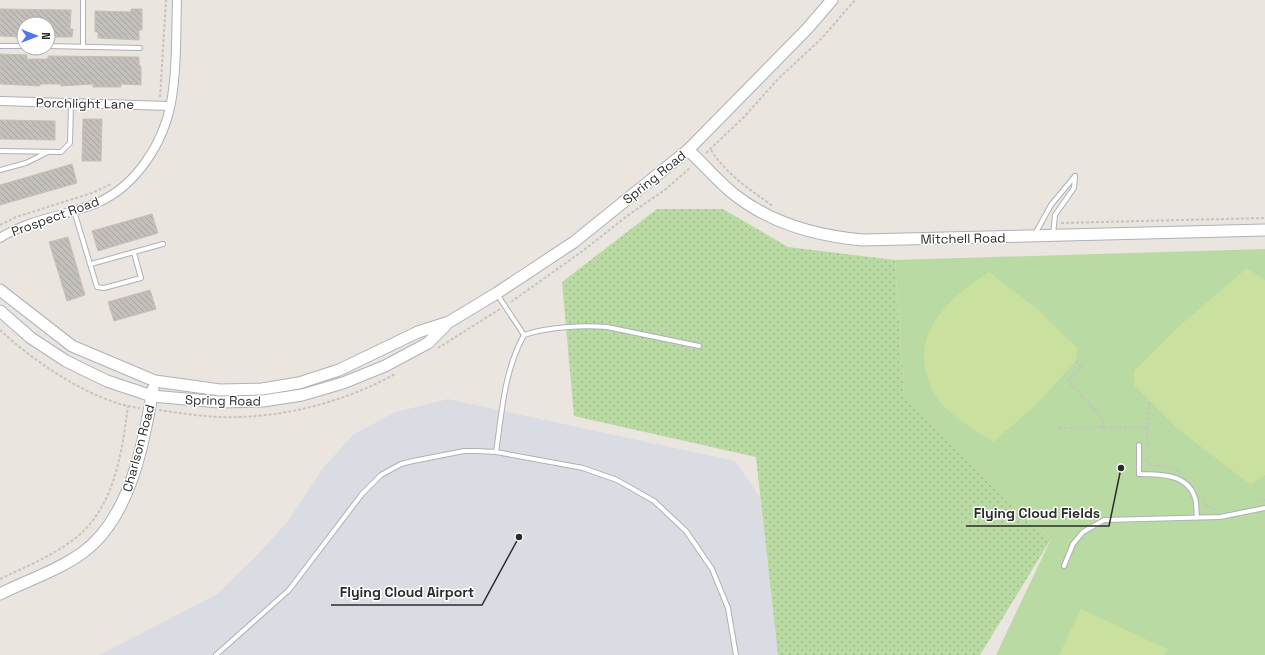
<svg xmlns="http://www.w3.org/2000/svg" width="1265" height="655" font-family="'Space Grotesk',sans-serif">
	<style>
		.airport { fill: #dadce4 }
		.grass { fill: url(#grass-dots) }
		.park { fill: #b9daa2 }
		.pitch { fill: #c9e09f }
		.building { fill: url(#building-back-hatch); stroke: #c6c0b8 }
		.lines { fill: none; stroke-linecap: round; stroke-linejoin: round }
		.lane-casing { stroke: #afb1b9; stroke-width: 6 }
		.street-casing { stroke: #afb1b9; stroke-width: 10 }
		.secondary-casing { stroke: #afb1b9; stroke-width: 13 }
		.path { stroke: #c4c4c4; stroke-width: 2; stroke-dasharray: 3 2; stroke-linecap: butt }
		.lane { stroke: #fff; stroke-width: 4 }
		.street { stroke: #fff; stroke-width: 8 }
		.secondary { stroke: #fff; stroke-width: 11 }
		.labels { text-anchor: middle; stroke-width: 3; stroke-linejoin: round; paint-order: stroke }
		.street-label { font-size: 13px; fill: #2b2b2b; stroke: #fff }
		.leader { fill: none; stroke: #2b2b2b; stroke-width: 1.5 }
		.callout-dot { fill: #2b2b2b; stroke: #fff; stroke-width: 1.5 }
		.callout-label { font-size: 14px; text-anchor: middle; font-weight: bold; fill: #2b2b2b; stroke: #fff; stroke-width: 3; stroke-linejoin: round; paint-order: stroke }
	</style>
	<defs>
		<pattern id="grass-dots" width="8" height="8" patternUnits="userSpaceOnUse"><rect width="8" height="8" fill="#b9daa2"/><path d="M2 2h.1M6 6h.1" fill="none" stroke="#9fbb8c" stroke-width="1.8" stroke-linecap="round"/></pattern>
		<pattern id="building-back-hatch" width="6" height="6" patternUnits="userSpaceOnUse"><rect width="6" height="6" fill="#c3bfbb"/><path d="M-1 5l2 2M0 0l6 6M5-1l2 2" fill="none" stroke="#a8a4a1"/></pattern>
	</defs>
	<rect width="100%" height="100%" fill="#ebe5df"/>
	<path class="airport" d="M448 399 735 461 760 497 778 655H99L216 595 259 553 288 521 323 468 354 434 396 412Z"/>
	<path class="grass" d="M657 209H723L788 247 895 260 904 397 1051 539 980 655H778L756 457 574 416 562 282Z"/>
	<path class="park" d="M1265 249V655H996L1051 539 904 397 895 260Z"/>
	<g class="pitch">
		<path d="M1247 268 1265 280V475L1251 485 1179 430 1134 385V371L1178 327Z"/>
		<path d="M989 272 1035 307 1077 348 1076 361 1037 404 993 442C976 431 958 420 943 406 936 398 930 387 927 376 912 330 954 294 989 272Z"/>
		<path d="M1081 609 1167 649 1164 655H1059Z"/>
	</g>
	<g class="building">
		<path d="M0 9 71 10 70 29H73L72 37H48V24H24V37L0 36Z"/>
		<path d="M131 9H142V30H139V40L98 38V32H95V11L131 12Z"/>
		<path d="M0 54 27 55V59H48V56L139 57V66H141V85L121 84V87H93V84L61 86V84H40V86L0 84Z"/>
		<path d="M83 119H102L101 161H82Z"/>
		<path d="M0 120 55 121V140L0 139Z"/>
		<path d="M72 164 77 183 0 205V185Z"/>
		<path d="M152 214 158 233 98 251 92 231Z"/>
		<path d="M68 237 85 295 67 301 49 242Z"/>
		<path d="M150 290 156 309 114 321 108 302Z"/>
	</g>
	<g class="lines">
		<defs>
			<g id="lane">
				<path d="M83 0V47"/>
				<path d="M0 46H24"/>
				<path d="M48 46 140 48"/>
				<path d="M0 151 61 152 70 143 71 103"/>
				<path d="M0 170 26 163 48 152"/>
				<path d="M74 211 97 287 104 288 141 278 134 253"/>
				<path d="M1035 234 1051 205 1075 176"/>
				<path d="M1053 235 1055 215 1074 188 1075 176"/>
				<path d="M91 264 163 244"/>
				<path d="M497 294 524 335"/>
				<path d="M1139 445V474C1160 474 1188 474 1195 498 1197 504 1196 511 1197 517"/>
				<path d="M496 452C502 412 504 371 524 335 547 327 583 325 607 327L699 346"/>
				<path d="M1064 566 1073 544 1083 532 1104 520 1220 517 1265 508"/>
				<path d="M216 655 289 590 362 494 381 475 401 464 413 461 464 451H477L496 452 583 468 617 480 654 501 686 531 712 569 728 608 736 655"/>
			</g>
			<g id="street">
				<path d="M0 101 170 106"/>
				<path d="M0 238C29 219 65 216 97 203 136 186 163 144 171 103 177 70 176 34 177 0"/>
			</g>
			<g id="secondary">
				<path d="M688 150C704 164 718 182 735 195 772 224 817 236 863 240L1265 230"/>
				<path d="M0 290 72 346 155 381 220 390 262 389 299 383 339 370 418 332 449 322 497 293 574 242 688 150 807 29 832 0"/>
				<path d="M0 311 31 338 66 361 107 381 152 396 219 402 263 401 302 395 343 383 385 366 428 343 446 325"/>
				<path d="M0 594C26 581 59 570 82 553 130 519 144 443 153 389"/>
			</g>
		</defs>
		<use href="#lane" class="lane-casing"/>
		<use href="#street" class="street-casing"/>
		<use href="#secondary" class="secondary-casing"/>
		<g class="path">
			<path d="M160 97 166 0"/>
			<path d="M711 150C727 175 749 189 773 206"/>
			<path d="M706 153 743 118 779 78 822 38 855 0"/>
			<path d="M1061 223 1265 218"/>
			<path d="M0 225 16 217 92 193 111 184"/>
			<path d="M511 302 584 250 627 216 666 189 691 167"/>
			<path d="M0 330C33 361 94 403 140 408"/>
			<path d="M438 348 500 309"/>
			<path d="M1076 361 1081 367 1068 381 1103 419V428"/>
			<path d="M159 410C179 413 199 416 219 417 279 419 343 403 395 374"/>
			<path d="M1059 428 1147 427"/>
			<path d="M1147 445 1149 400"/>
			<path d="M1146 459 1151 466H1164L1183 473"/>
			<path d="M1203 499C1206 507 1209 509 1217 509"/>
			<path d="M1258 501 1265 500"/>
			<path d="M0 579C25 567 50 557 73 540 114 510 122 453 128 406"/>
		</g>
		<use href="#lane" class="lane"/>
		<use href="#street" class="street"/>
		<use href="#secondary" class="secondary"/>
	</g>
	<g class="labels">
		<g class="street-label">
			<text transform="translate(85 103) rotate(1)" y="5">Porchlight Lane</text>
			<text transform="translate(654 177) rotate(-39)" y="5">Spring Road</text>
			<text transform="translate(55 216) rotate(-20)" y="5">Prospect Road</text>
			<text transform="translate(963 238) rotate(-1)" y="5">Mitchell Road</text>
			<text transform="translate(223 400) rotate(1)" y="5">Spring Road</text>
			<text transform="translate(138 448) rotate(-75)" y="5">Charlson Road</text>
		</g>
	</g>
	<path class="leader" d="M1121 468L1109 526H966M519 537L482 605H331"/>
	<g class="callout-dot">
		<circle cx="1121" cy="468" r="4"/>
		<circle cx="519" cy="537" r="4"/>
	</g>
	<g class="callout-label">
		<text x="1037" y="518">Flying Cloud Fields</text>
		<text x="407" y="597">Flying Cloud Airport</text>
	</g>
	<g transform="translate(36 36) rotate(90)"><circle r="19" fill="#ffffff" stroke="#aaaaaa"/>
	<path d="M0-3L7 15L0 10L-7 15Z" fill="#5377e3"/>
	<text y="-6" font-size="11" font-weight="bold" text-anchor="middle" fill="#2b2b2b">N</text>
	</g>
</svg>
